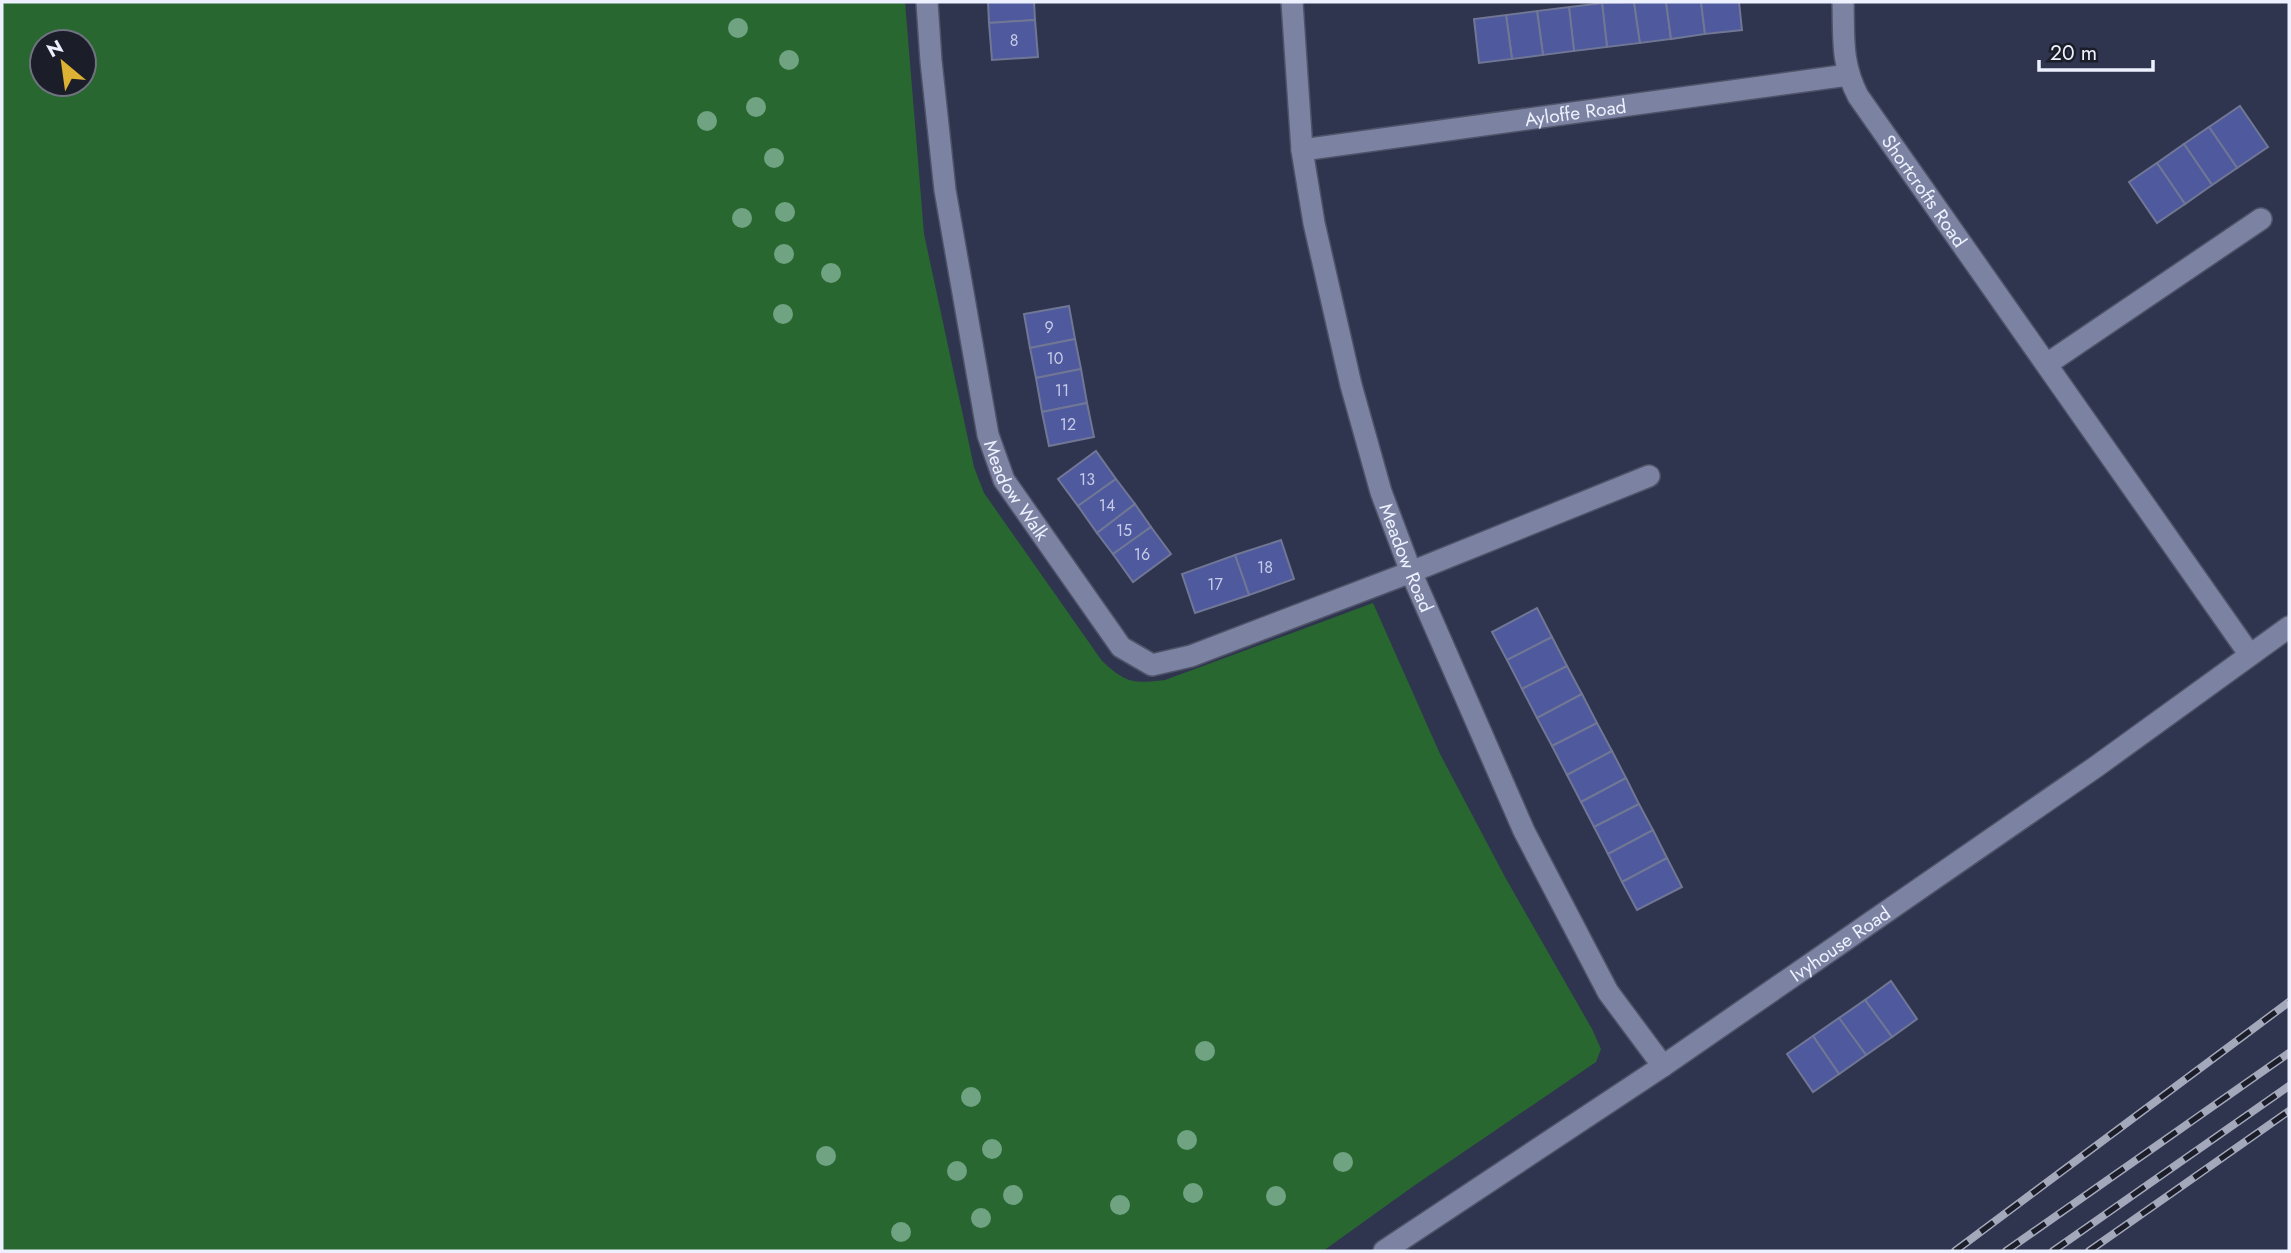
<svg xmlns="http://www.w3.org/2000/svg" width="2291" height="1253" font-family="Jost,sans-serif">
	<style>
		.green { fill: #296731; fill-rule: evenodd }
		.building { fill: #4f599e; stroke: #707795; stroke-width: 2 }
		.lines { fill: none; stroke-linecap: round; stroke-linejoin: round }
		.minor-casing { stroke: #4f5369; stroke-width: 24 }
		.minor { stroke: #7c83a2; stroke-width: 21 }
		.rail-casing { stroke: #a3a8ba; stroke-width: 8 }
		.rail { stroke: #1b1d29; stroke-width: 5; stroke-dasharray: 16; stroke-linecap: butt }
		.tree { fill: #6fa382 }
		.labels { text-anchor: middle; stroke-width: 5; stroke-linejoin: round; paint-order: stroke }
		.number-label { font-size: 16px; fill: #c6cbe7 }
		.street-label { font-size: 19px; fill: #edf1ff; stroke: #1b1d29 }
	</style>
	<rect width="100%" height="100%" fill="#30354f"/>
	<path class="green" d="M2 2H905L924 234 974 467 984 493 1102 661C1126 683 1133 684 1165 680L1373 603 1440 754 1505 877 1592 1029 1601 1049 1596 1062 1415 1185 1323 1251H2ZM42 42H84V84H42Z"/>
	<g class="building">
		<path d="M988 2H1034L1035 20 989 23Z"/>
		<path d="M1634 2 1640 43 1607 47 1602 3Z"/>
		<path d="M1634 2H1666L1671 39 1640 43Z"/>
		<path d="M1666 2H1701L1705 34 1671 39Z"/>
		<path d="M1701 2H1739L1742 30 1705 34Z"/>
		<path d="M1602 3 1607 47 1574 51 1569 7Z"/>
		<path d="M1569 7 1574 51 1543 55 1537 11Z"/>
		<path d="M1537 11 1543 55 1512 59 1506 15Z"/>
		<path d="M1506 15 1512 59 1479 63 1474 19Z"/>
		<path d="M1035 20 1038 57 992 60 989 23Z"/>
		<path d="M2240 106 2268 147 2237 168 2209 127Z"/>
		<path d="M2209 127 2237 168 2212 185 2184 144Z"/>
		<path d="M2184 144 2212 185 2185 204 2157 163Z"/>
		<path d="M2157 163 2185 204 2157 223 2129 182Z"/>
		<path d="M1069 306 1075 339 1030 348 1024 314Z"/>
		<path d="M1075 339 1081 369 1036 378 1030 348Z"/>
		<path d="M1081 369 1087 403 1042 412 1036 378Z"/>
		<path d="M1087 403 1094 437 1049 446 1042 412Z"/>
		<path d="M1096 451 1116 479 1078 506 1058 479Z"/>
		<path d="M1116 479 1135 504 1097 533 1078 506Z"/>
		<path d="M1135 504 1151 527 1113 554 1097 533Z"/>
		<path d="M1151 527 1171 554 1133 582 1113 554Z"/>
		<path d="M1281 540 1294 579 1249 595 1235 555Z"/>
		<path d="M1235 555 1249 595 1195 613 1182 574Z"/>
		<path d="M1537 608 1552 637 1507 660 1492 632Z"/>
		<path d="M1552 637 1567 666 1522 689 1507 660Z"/>
		<path d="M1567 666 1582 694 1537 718 1522 689Z"/>
		<path d="M1582 694 1597 723 1552 746 1537 718Z"/>
		<path d="M1597 723 1612 751 1567 775 1552 746Z"/>
		<path d="M1612 751 1626 778 1581 802 1567 775Z"/>
		<path d="M1626 778 1639 804 1594 827 1581 802Z"/>
		<path d="M1639 804 1653 830 1608 854 1594 827Z"/>
		<path d="M1653 830 1667 858 1622 882 1608 854Z"/>
		<path d="M1667 858 1682 887 1637 910 1622 882Z"/>
		<path d="M1891 981 1917 1019 1892 1037 1865 1000Z"/>
		<path d="M1865 1000 1892 1037 1866 1055 1839 1018Z"/>
		<path d="M1839 1018 1866 1055 1839 1074 1813 1036Z"/>
		<path d="M1813 1036 1839 1074 1813 1092 1787 1054Z"/>
	</g>
	<g class="lines">
		<defs>
			<g id="minor">
				<path id="s1" d="M927 2 931 61 945 190 988 435 1004 480 1121 647 1152 665 1191 656 1411 572 1649 476"/>
				<path id="s2" d="M1292 2 1302 150 1314 223 1351 385 1381 492 1411 572 1524 831 1608 992 1663 1066"/>
				<path id="s3" d="M1843 2C1844 38 1841 63 1858 96L2250 655"/>
				<path id="s4" d="M1302 150 1848 75"/>
				<path d="M2047 364 2261 219"/>
				<path id="s5" d="M1384 1251 1663 1066 2097 766 2289 627"/>
			</g>
		</defs>
		<use href="#minor" class="minor-casing"/>
		<use href="#minor" class="minor"/>
		<defs>
			<g id="rail">
				<path d="M1955 1251 2289 1002"/>
				<path d="M2006 1251 2289 1053"/>
				<path d="M2053 1251 2289 1086"/>
				<path d="M2089 1251 2289 1111"/>
			</g>
		</defs>
		<use href="#rail" class="rail-casing"/>
		<use href="#rail" class="rail"/>
	</g>
	<g class="tree">
		<circle cx="738" cy="28" r="10"/>
		<circle cx="789" cy="60" r="10"/>
		<circle cx="756" cy="107" r="10"/>
		<circle cx="707" cy="121" r="10"/>
		<circle cx="774" cy="158" r="10"/>
		<circle cx="785" cy="212" r="10"/>
		<circle cx="742" cy="218" r="10"/>
		<circle cx="784" cy="254" r="10"/>
		<circle cx="831" cy="273" r="10"/>
		<circle cx="783" cy="314" r="10"/>
		<circle cx="1205" cy="1051" r="10"/>
		<circle cx="971" cy="1097" r="10"/>
		<circle cx="1187" cy="1140" r="10"/>
		<circle cx="992" cy="1149" r="10"/>
		<circle cx="826" cy="1156" r="10"/>
		<circle cx="1343" cy="1162" r="10"/>
		<circle cx="957" cy="1171" r="10"/>
		<circle cx="1193" cy="1193" r="10"/>
		<circle cx="1013" cy="1195" r="10"/>
		<circle cx="1276" cy="1196" r="10"/>
		<circle cx="1120" cy="1205" r="10"/>
		<circle cx="981" cy="1218" r="10"/>
		<circle cx="901" cy="1232" r="10"/>
	</g>
	<g class="labels">
		<g class="number-label">
			<text x="1014" y="46">8</text>
			<text x="1049" y="333">9</text>
			<text x="1055" y="364">10</text>
			<text x="1062" y="396">11</text>
			<text x="1068" y="430">12</text>
			<text x="1087" y="485">13</text>
			<text x="1107" y="511">14</text>
			<text x="1124" y="536">15</text>
			<text x="1142" y="560">16</text>
			<text x="1265" y="573">18</text>
			<text x="1215" y="590">17</text>
		</g>
		<g class="street-label">
			<text dy="7" stroke="none"><textPath href="#s4" startOffset="276">Ayloffe Road</textPath></text>
			<text dy="7" stroke="none"><textPath href="#s3" startOffset="212">Shortcrofts Road</textPath></text>
			<text dy="7" stroke="none"><textPath href="#s1" startOffset="500">Meadow Walk</textPath></text>
			<text dy="7" stroke="none"><textPath href="#s2" startOffset="570">Meadow Road</textPath></text>
			<text dy="7" stroke="none"><textPath href="#s5" startOffset="550">Ivyhouse Road</textPath></text>
		</g>
	</g>
	<rect width="2291" height="1253" fill="none" stroke="#edf1ff" stroke-width="7"/>
	<g transform="translate(63 63) rotate(331)"><circle r="33" fill="#1b1d29" stroke="#6f727f" stroke-width="2"/>
	<path d="M0-5L12 26L0 18L-12 26Z" fill="#ddb133"/>
	<text y="-10" font-size="19" font-weight="bold" text-anchor="middle" fill="#edf1ff">N</text>
	</g>
	<path d="M2039 60v10h114v-10" fill="none" stroke="#edf1ff" stroke-width="3.5"/>
	<text x="2050" y="60" font-size="21" fill="#edf1ff" stroke="#1b1d29" stroke-width="5" paint-order="stroke">20 m</text>
</svg>
